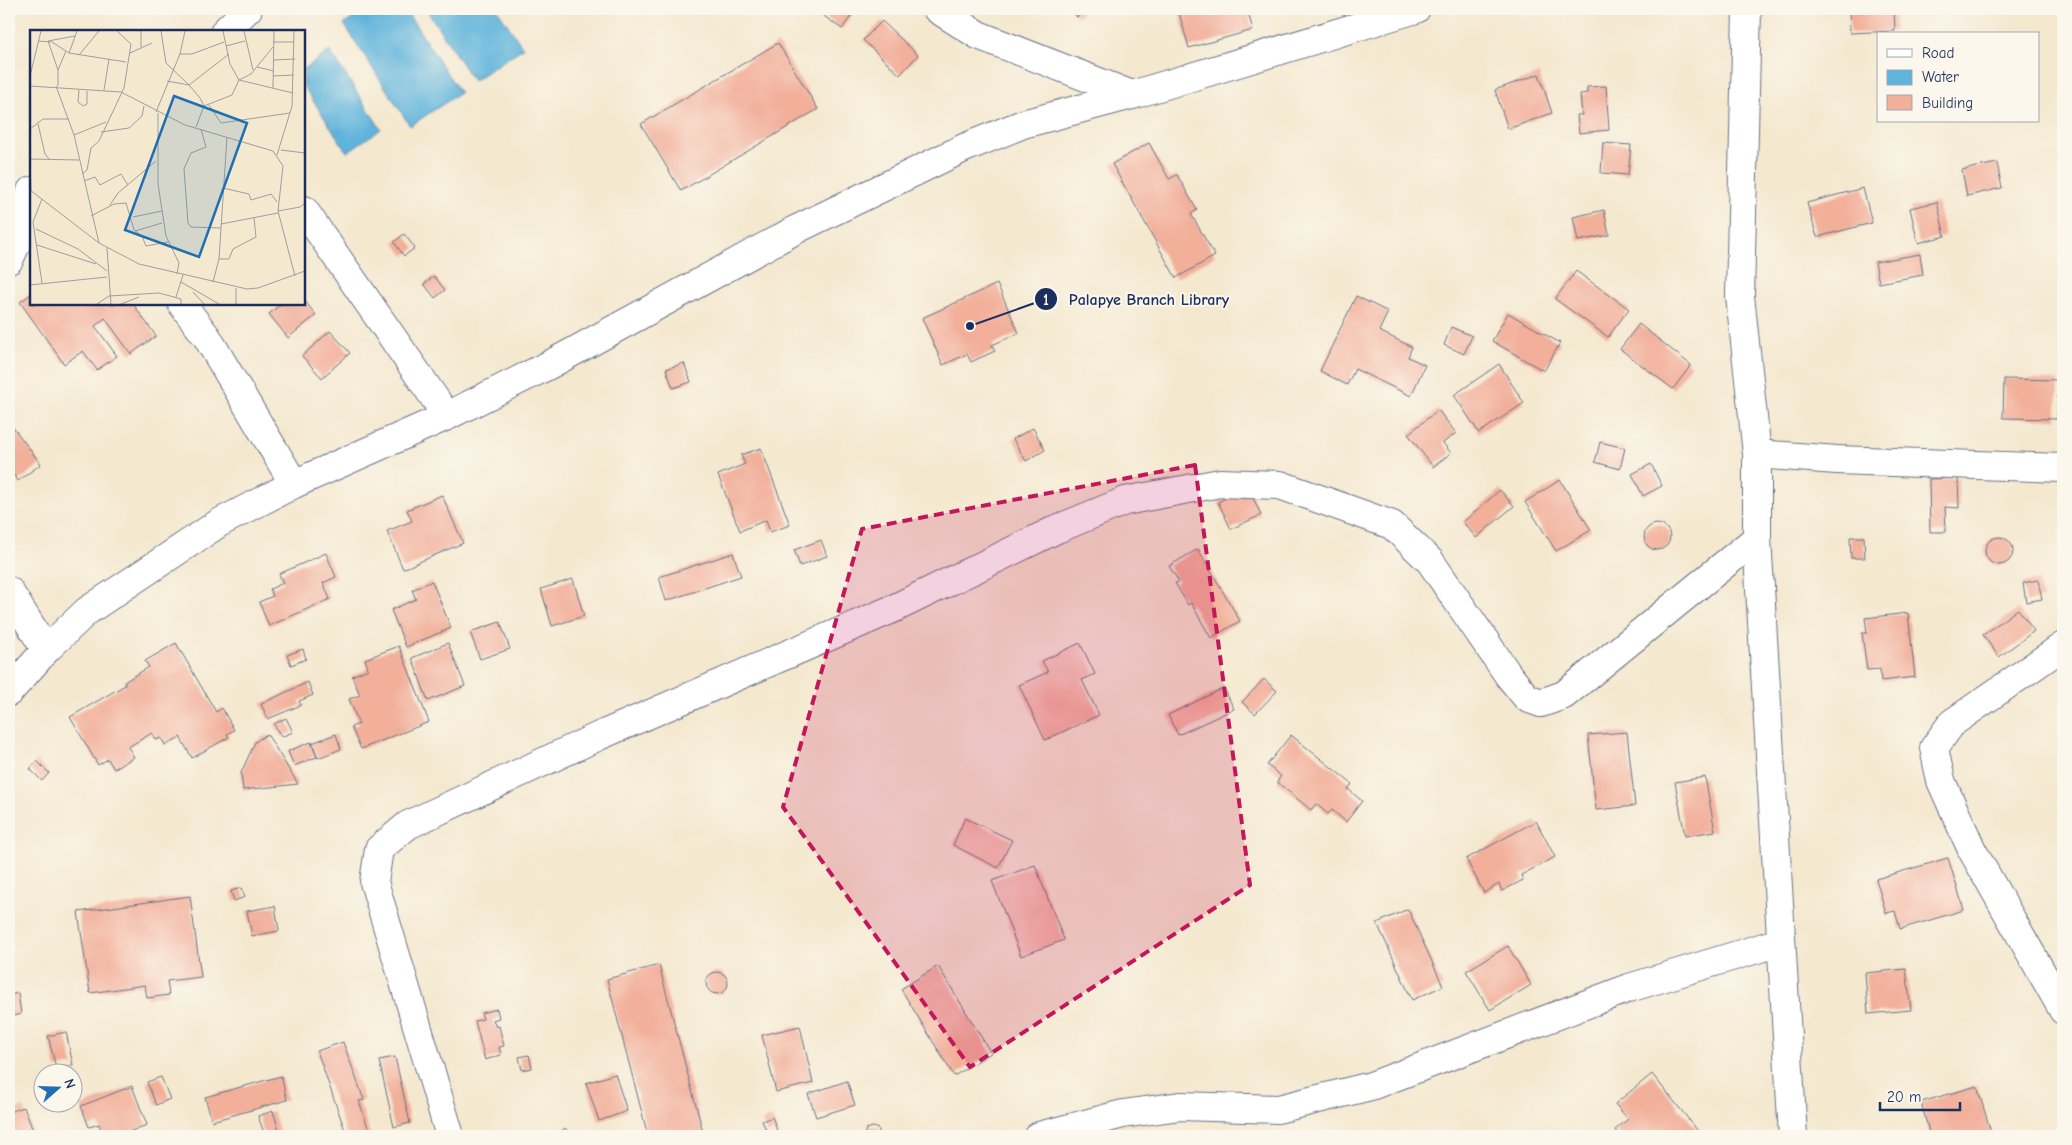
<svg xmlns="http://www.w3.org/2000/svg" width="2072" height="1145" font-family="'Comic Neue',sans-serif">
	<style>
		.water { fill: #5fb4db; stroke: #3d729c }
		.building { fill: #f2af9a }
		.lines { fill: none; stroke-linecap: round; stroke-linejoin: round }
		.minor-casing { stroke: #677086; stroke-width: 30 }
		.minor { stroke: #fff; stroke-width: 28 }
		.marked { fill: #c2185b; fill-opacity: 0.2; stroke: #c2185b; stroke-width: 4; stroke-dasharray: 10 6; stroke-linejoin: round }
		.inset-road { fill: none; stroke: #9d9ea2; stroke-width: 1 }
		.view { fill: #1f6fb2; fill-opacity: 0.15; stroke: #1f6fb2; stroke-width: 2.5 }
		.inset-edge { fill: none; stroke: #1b2f5e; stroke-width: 2.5 }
		.leader { fill: none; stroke: #1b2f5e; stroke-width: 2 }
		.callout-dot { fill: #1b2f5e; stroke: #fbf7ec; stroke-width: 2 }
		.mark-label { font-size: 15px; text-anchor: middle; font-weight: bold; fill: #fff }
		.callout-label { font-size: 16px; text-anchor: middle; font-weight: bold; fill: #1b2f5e; stroke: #fbf7ec; stroke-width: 4; stroke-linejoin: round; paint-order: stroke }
	</style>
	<rect width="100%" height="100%" fill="#fbf7ec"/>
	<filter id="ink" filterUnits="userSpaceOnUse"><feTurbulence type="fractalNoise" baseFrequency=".02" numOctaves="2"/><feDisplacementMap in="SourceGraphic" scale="10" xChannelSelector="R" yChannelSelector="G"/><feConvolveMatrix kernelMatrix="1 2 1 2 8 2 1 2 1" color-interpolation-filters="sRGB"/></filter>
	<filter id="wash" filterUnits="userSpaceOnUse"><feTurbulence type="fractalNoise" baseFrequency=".0096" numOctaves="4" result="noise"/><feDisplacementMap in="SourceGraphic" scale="20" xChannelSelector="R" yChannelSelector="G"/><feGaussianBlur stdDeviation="1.12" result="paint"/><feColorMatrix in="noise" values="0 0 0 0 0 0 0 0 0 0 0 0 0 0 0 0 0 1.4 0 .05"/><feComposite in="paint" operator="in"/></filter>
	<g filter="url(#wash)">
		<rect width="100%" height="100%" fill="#f4e8cf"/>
		<g class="water">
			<path d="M368 9H405L460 93 410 126 344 24Z"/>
			<path d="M426 9H497L523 48 473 81Z"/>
			<path d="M330 51 381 129 347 152 304 87V69Z"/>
		</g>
		<g id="blocks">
			<g class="building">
				<path d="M814 9H856L842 29Z"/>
				<path d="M1070 9H1087L1077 17Z"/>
				<path d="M1178 9H1247L1253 30 1189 48Z"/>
				<path d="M1849 9H1894L1895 31 1850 33Z"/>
				<path d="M882 21 918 55 900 75 863 40Z"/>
				<path d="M778 43 818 109 681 191 641 124Z"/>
				<path d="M1539 74 1552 113 1508 129 1495 90Z"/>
				<path d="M1606 86 1609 130 1579 133 1577 115H1582L1580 94 1587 93V87Z"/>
				<path d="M1149 143 1169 179 1177 175 1197 210 1191 214 1215 256 1176 278 1112 164Z"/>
				<path d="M1603 143 1631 145 1628 175 1601 173Z"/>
				<path d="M1997 163 2002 188 1967 196 1962 170Z"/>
				<path d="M1863 188 1872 223 1817 237 1807 203Z"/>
				<path d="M1937 202 1945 236 1918 243 1910 208Z"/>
				<path d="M1604 210 1609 235 1578 241 1573 217Z"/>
				<path d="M404 234 415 248 404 256 394 242Z"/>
				<path d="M1920 254 1923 275 1879 283 1875 262Z"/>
				<path d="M1576 271 1629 309 1608 337 1555 299Z"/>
				<path d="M434 276 445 290 435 298 424 284Z"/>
				<path d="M997 284 1019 333 992 345 995 351 971 362 967 354 943 365 922 318Z"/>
				<path d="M31 294V304H133L156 336 131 354 105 318 95 326 117 356 97 370 83 351 64 364 20 302Z"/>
				<path d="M1356 296 1388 312 1379 331 1412 347 1408 357 1425 365 1411 396 1355 369 1347 385 1320 371Z"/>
				<path d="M304 300 316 315 288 338 269 314 281 304H304Z"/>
				<path d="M1508 313 1560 343 1544 371 1492 341Z"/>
				<path d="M1639 324 1691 365 1673 389 1620 349Z"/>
				<path d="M1451 327 1472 336 1464 354 1444 345Z"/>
				<path d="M330 331 350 353 322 378 302 356Z"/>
				<path d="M684 363 691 382 673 388 666 369Z"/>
				<path d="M1499 364 1524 403 1479 433 1454 395Z"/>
				<path d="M2004 379 2058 380 2057 419 2003 418Z"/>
				<path d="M1438 410 1456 433 1443 443 1451 453 1433 467 1408 434Z"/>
				<path d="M9 422 41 464 18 481 13 474 9 477Z"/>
				<path d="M1033 428 1045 450 1026 461 1013 439Z"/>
				<path d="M1600 442 1625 448 1620 469 1595 462Z"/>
				<path d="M761 448 790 525 770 532 766 520 740 531 718 475 745 464 741 455Z"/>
				<path d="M1651 464 1662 486 1643 496 1632 474Z"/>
				<path d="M1958 478 1959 508 1945 507 1946 532H1930L1929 479Z"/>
				<path d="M1560 480 1591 530 1556 551 1525 502Z"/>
				<path d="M1248 487 1261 515 1231 529 1218 502Z"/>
				<path d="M1500 490 1514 506 1476 538 1463 522Z"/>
				<path d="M442 495 463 543 403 569 387 531 412 521 407 510Z"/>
				<circle cx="1657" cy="537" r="13"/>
				<circle cx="1999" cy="551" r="14"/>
				<path d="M1850 537H1864L1865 558H1851Z"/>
				<path d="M821 540 827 556 800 566 794 550Z"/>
				<path d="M1198 549 1240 621 1211 638 1191 603 1188 605 1175 583 1179 582 1169 566Z"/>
				<path d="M326 553 336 577 323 583 330 599 269 626 259 602 273 596 270 589 283 583 279 574Z"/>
				<path d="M733 553 741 576 666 601 659 577Z"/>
				<path d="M573 579 584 616 552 626 541 589Z"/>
				<path d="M2038 580 2042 599 2026 602 2023 583Z"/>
				<path d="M432 581 451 628 406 647 391 610 416 599 412 590Z"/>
				<path d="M2018 609 2034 631 1999 657 1983 635Z"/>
				<path d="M1908 613 1915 677 1881 681 1880 669 1867 670 1862 633H1867L1865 618Z"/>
				<path d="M500 622 510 649 480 659 470 632Z"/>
				<path d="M176 643 216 712 222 708 234 730 227 734 229 737 192 758 180 737 165 745 161 738 156 740 152 733 128 747 134 757 114 769 108 759 98 765 70 717 125 685 124 682 149 667 145 661Z"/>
				<path d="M448 643 465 686 428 701 412 658Z"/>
				<path d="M1080 643 1095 674 1082 680 1099 715 1045 740 1019 685 1048 672 1042 661Z"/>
				<path d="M399 646 429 722 361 749 351 727 359 724 349 699 360 695 352 676 368 669 365 659Z"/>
				<path d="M303 649 306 659 291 665 287 655Z"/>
				<path d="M1264 679 1277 691 1255 714 1242 702Z"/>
				<path d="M308 682 313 695 299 701 301 705 268 719 261 704Z"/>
				<path d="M1224 688 1234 709 1178 735 1168 715Z"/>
				<path d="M286 718 293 732 281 737 274 724Z"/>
				<path d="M1627 732 1635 806 1596 810 1588 735Z"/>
				<path d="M267 734 298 784 243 790 241 773 255 742Z"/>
				<path d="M336 734 341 749 318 758 312 743Z"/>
				<path d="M1291 735 1352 784 1348 789 1362 801 1346 822 1332 810 1328 814 1316 804 1311 810 1277 782 1281 776 1267 765Z"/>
				<path d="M311 742 317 757 294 766 288 751Z"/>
				<path d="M37 761 49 773 42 781 30 769Z"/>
				<path d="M1705 777 1715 831 1685 836 1675 782Z"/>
				<path d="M965 818 1012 840 998 868 953 845Z"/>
				<path d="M1536 821 1555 857 1521 875 1523 880 1502 891 1499 884 1484 893 1466 859Z"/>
				<path d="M1948 858 1964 910 1900 929 1895 911 1886 913 1876 879Z"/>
				<path d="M1035 865 1064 940 1021 956 992 881Z"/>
				<path d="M241 888 245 897 234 901 231 891Z"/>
				<path d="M190 896 201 977 167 981 169 995 147 998 145 985 90 993 78 912Z"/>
				<path d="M275 906 279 931 252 936 247 911Z"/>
				<path d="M1408 909 1443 986 1412 1000 1377 923Z"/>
				<path d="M1508 946 1531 985 1490 1010 1466 971Z"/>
				<path d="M659 965 704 1136H648L607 979Z"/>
				<path d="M938 966 991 1053 954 1076 901 989Z"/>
				<path d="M1906 969 1911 1010 1868 1014 1865 973Z"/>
				<circle cx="717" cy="983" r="11"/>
				<path d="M18 993 21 1014 9 1017V995Z"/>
				<path d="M497 1009 499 1018 493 1020 496 1027 499 1026 504 1046 499 1047 501 1055 485 1060 475 1021 483 1019 481 1013Z"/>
				<path d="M800 1026 813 1083 776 1092 762 1035Z"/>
				<path d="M66 1032 73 1065 56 1068 48 1036Z"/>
				<path d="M343 1042 364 1100 359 1101 371 1136H347L317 1051Z"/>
				<path d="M529 1055 532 1068 522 1070 519 1057Z"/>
				<path d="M395 1057 410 1123 394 1127 379 1060Z"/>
				<path d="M615 1074 627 1111 599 1121 586 1083Z"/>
				<path d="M1652 1074 1702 1136H1620L1615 1130 1628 1119 1615 1104Z"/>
				<path d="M281 1076 287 1100 212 1121 205 1097Z"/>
				<path d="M161 1077 170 1099 156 1105 147 1082Z"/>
				<path d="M847 1081 855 1105 816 1117 808 1094Z"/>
				<path d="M132 1086 147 1125 118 1136H103L99 1124 89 1127 81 1106Z"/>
				<path d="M1977 1086 1992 1136H1930L1921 1102Z"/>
				<path d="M24 1107 35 1136H9V1112Z"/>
				<path d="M273 1111 281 1136H265L258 1116Z"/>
				<path d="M772 1117 777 1130 768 1134 762 1121Z"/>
				<path d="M873 1127 878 1129 881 1136H864L866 1129Z"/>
				<path d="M565 1128 572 1136H555Z"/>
			</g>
		</g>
	</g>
	<g filter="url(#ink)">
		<use href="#blocks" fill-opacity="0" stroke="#677086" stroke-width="1"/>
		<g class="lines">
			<defs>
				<g id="minor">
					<path d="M937 9 978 35 1132 95"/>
					<path d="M1747 9 1740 296 1757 454V538L1793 1136"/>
					<path d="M225 31 248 9"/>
					<path d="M304 210 447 416"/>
					<path d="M9 260 23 229 31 191"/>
					<path d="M182 304 207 337 294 484"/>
					<path d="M1757 454 1837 460 2063 468"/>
					<path d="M9 591 46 650"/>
					<path d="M2063 646 1952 723 1934 748 1941 781 1972 850 2063 1010"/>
					<path d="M9 692 46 650 87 611 219 523 294 484 447 416 549 365 797 229 964 148 1023 124 1132 95 1416 9"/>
					<path d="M450 1136 374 882 379 849 408 825 599 736 895 608 1057 529 1125 501 1220 483 1280 485 1392 525 1430 561 1509 676 1527 698 1541 703 1564 695 1757 538"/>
					<path d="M1039 1136 1123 1114 1180 1106 1278 1109 1371 1086 1629 988 1780 942"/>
				</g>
			</defs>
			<use href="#minor" class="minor-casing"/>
			<use href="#minor" class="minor"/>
		</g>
	</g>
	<path class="marked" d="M1195 465 1250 885 970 1067 783 807 862 529Z"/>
	<g transform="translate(30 30)">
		<rect width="275" height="275" fill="#f4e8cf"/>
		<path class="inset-road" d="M131 1 136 33 159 55 199 24M155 1 150 24H162L194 12M193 1 200 34 209 50 263 63M214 1 223 40M8 11 22 12 39 23 96 32M243 12H264M196 16 215 11M111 17V1M39 23 47 1M100 23 122 13M49 25 69 1M244 30 265 29M227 37 244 41M28 40 36 21M0 46 11 1M243 46 264 45M137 51 159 55 170 68 174 76 166 97M0 56 91 62 155 95 243 121 253 136 248 181 265 246M26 56 44 105 69 213M28 56V40L18 11 45 6M243 58 244 1M49 60 48 72 53 76 57 74V61M74 60 79 29M179 75 191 93 260 83M174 76 202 65 209 50 221 44 243 17M126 82 150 24M128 83V154L136 206 149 233 147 244M8 94 15 124 19 129M0 99 13 89H39M171 99 176 117 161 123 154 139 158 193 161 197 191 198M71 102 99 98 112 86 114 76M44 105 76 92M251 120 275 123M247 125 262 76 264 1M0 129 49 130M0 137 1 160M52 144 57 140 61 118 69 111 94 58 101 14 87 1M54 151 65 147 70 155 91 144 98 155M193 158 219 164 221 170 241 164 247 172M0 160 69 213 109 234 217 259 228 258 275 241M80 175 88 163 126 131M248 181 270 177 275 173M61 186 84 174 96 173 104 200 112 206 116 216 138 212M103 187 132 181M191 194 248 183M6 199 48 219 77 241M105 201 132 193M7 215 66 234M77 218 81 274M189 229H199L203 219 226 207 224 188M151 252 189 274M183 252 189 229 197 107M12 253 3 192 12 169M0 255 77 247M163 262 174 274M146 267 153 245M67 274 79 266 129 263 151 269V274M91 274 109 267M206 274V258"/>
		<path class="view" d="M144 66 217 93 169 227 95 200Z"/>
		<rect width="275" height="275" class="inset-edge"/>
	</g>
	<path class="leader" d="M970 326L1046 299"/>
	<g class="callout-dot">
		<circle cx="970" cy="326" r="5"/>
		<circle cx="1046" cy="299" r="12"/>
	</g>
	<g class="mark-label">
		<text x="1046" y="305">1</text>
	</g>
	<g class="callout-label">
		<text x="1149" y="305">Palapye Branch Library</text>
	</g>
	<rect width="2072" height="1145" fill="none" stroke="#fbf7ec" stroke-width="30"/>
	<rect x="1877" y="32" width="162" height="90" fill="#fbf7ec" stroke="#a1a7b3"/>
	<rect x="1887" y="49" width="25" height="8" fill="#ffffff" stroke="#a1a7b3"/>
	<text x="1922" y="58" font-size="15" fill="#1b2f5e">Road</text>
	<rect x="1887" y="70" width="25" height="15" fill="#5fb4db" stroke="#a1a7b3"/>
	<text x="1922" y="82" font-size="15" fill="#1b2f5e">Water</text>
	<rect x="1887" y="95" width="25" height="15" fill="#f2af9a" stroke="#a1a7b3"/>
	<text x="1922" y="108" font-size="15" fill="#1b2f5e">Building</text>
	<g transform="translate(58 1088) rotate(70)"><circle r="24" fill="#fbf7ec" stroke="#a1a7b3"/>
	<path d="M0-4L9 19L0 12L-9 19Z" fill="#1f6fb2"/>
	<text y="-8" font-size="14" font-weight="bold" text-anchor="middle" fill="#1b2f5e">N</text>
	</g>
	<path d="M1880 1102v8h80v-8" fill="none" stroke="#1b2f5e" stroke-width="2.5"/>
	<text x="1887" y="1102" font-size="15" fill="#1b2f5e" stroke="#fbf7ec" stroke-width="4" paint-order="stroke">20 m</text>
</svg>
